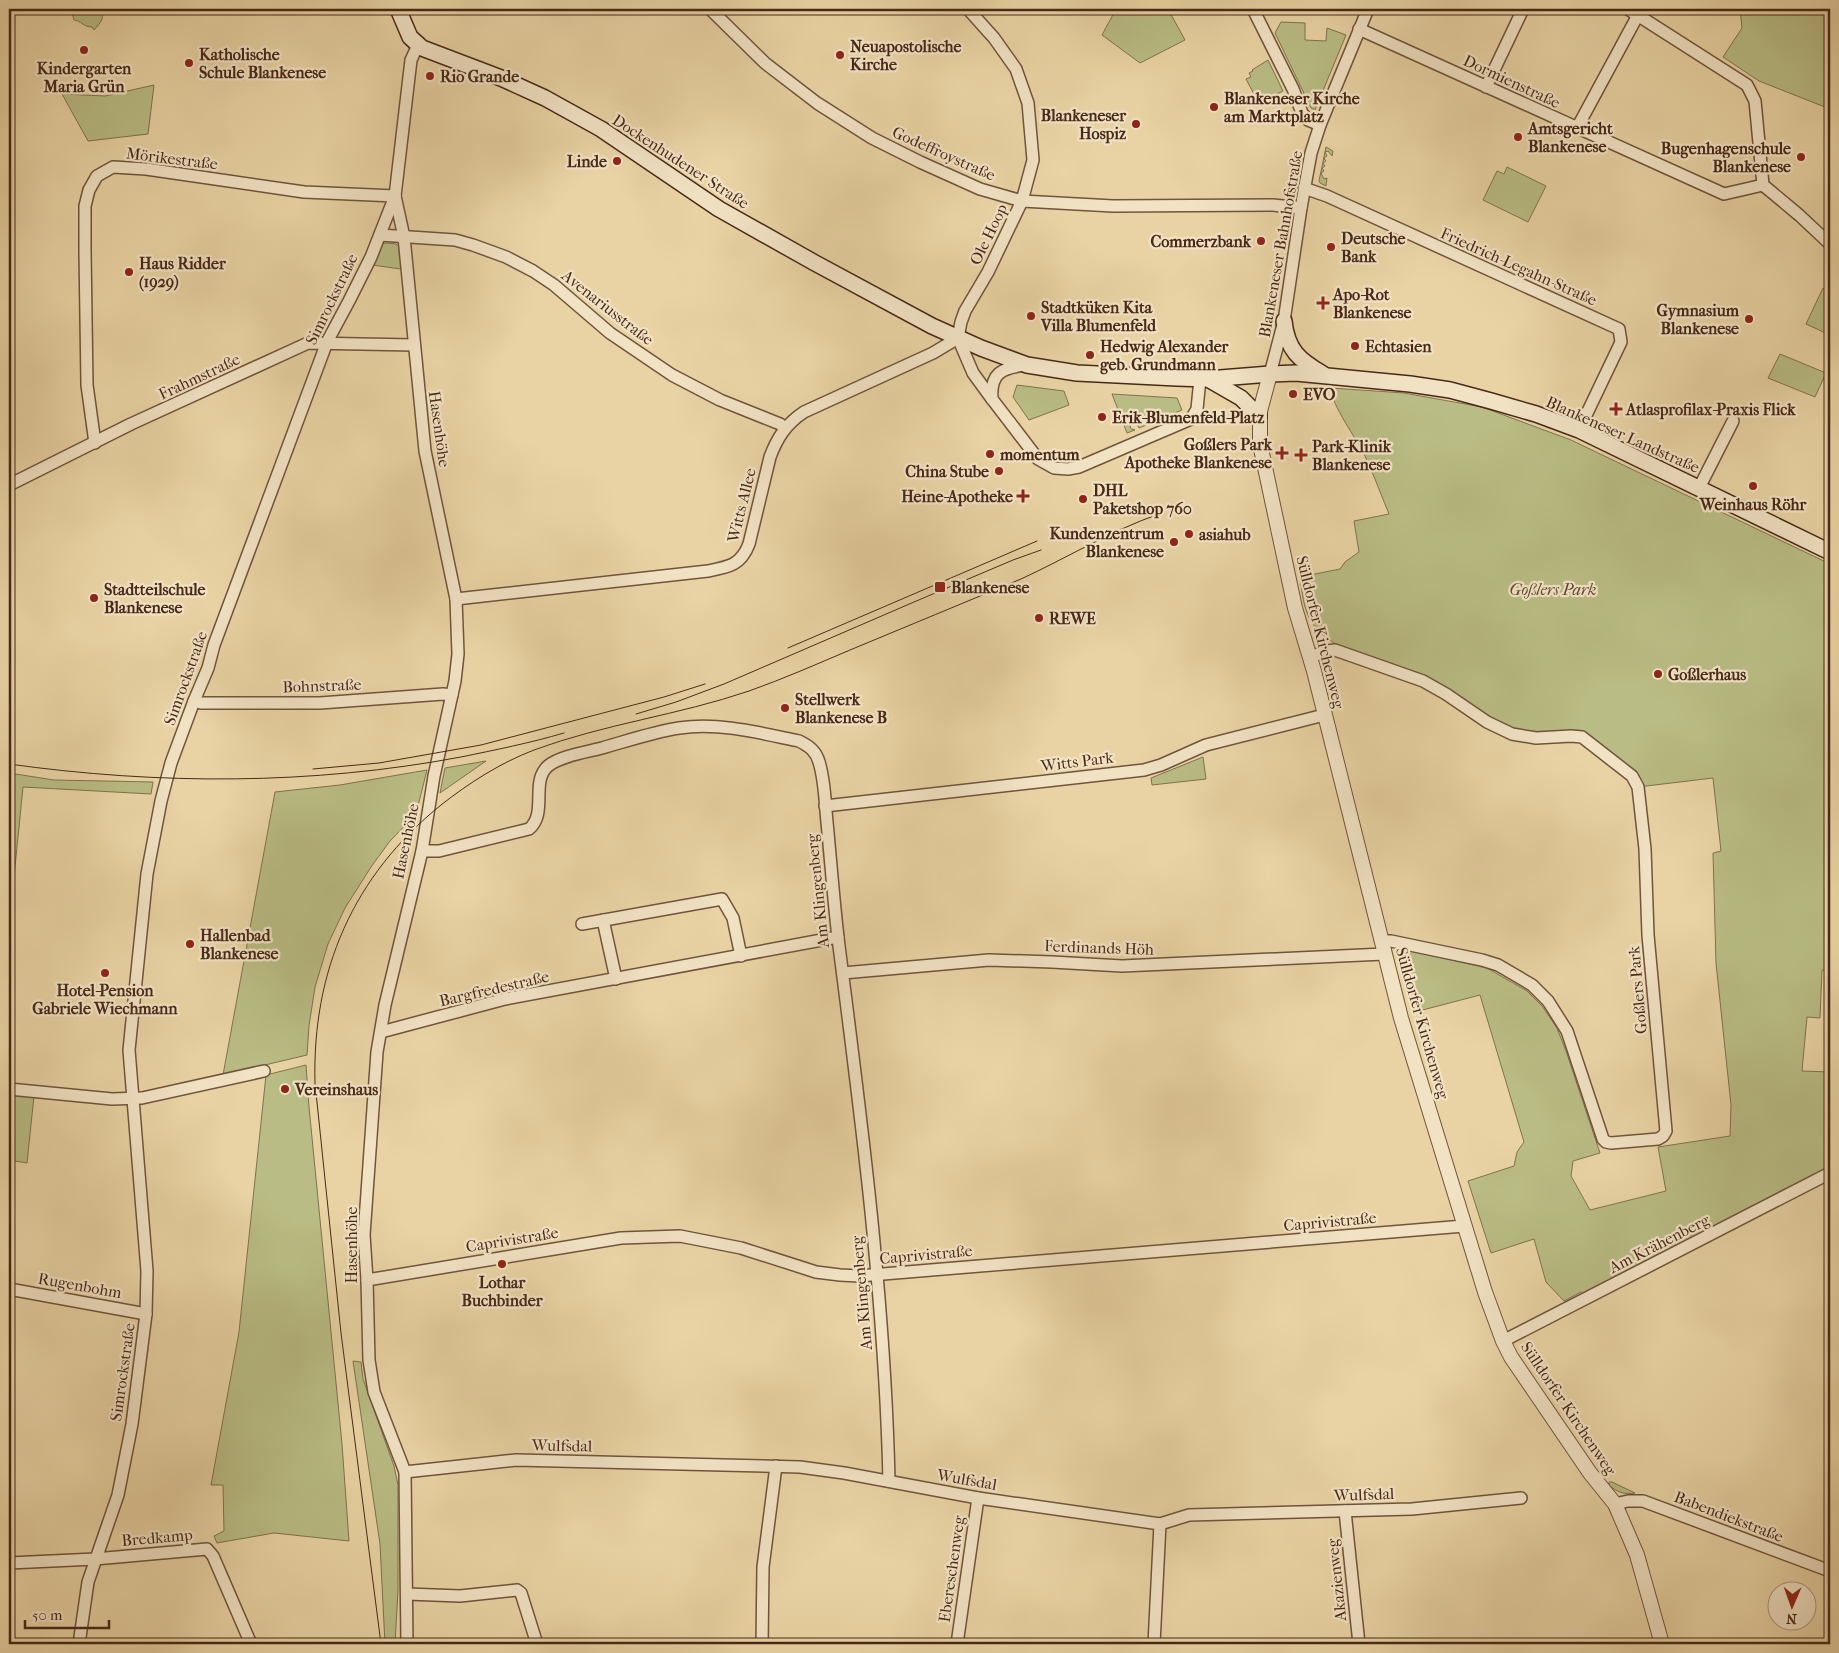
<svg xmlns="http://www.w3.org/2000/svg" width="1839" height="1653" font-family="'IM FELL French Canon',serif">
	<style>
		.green { fill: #b9bc84; stroke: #80724e }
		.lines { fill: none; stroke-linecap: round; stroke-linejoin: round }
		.minor-casing { stroke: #70543b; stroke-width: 14 }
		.tertiary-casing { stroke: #70543b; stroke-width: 16 }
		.secondary-casing { stroke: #482918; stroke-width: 18 }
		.minor { stroke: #f1e2c4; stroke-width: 11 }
		.tertiary { stroke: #f1e2c4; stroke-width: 14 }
		.secondary { stroke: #f1e2c4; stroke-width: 15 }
		.tram { stroke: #482918; stroke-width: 1 }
		.poi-dot { fill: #8f2418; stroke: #f1e2c4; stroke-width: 2 }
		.labels { text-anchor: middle; stroke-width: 4.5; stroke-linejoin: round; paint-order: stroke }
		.poi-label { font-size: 16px; font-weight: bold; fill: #482918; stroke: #f1e2c4; text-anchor: start }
		.street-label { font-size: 16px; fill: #482918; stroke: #f1e2c4 }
		.park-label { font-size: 16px; font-style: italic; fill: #5f462e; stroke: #f1e2c4 }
	</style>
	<rect width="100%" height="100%" fill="#e9d3a4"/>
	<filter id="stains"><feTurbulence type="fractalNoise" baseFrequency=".004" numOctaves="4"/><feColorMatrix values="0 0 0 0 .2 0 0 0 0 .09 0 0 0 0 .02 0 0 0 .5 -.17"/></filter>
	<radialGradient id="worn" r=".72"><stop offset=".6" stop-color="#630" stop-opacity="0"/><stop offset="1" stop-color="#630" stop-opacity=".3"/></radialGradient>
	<g class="green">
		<path d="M71 9C88 9 117 6 94 30L92 27C84 27 81 21 74 20Z"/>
		<path d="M1116 9H1168L1185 40 1140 63 1102 35Z"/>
		<path d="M1740 9H1830V109L1759 81 1723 57 1742 28Z"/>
		<path d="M1281 22 1305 23V40L1326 41 1327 28 1346 35 1315 110 1311 108 1275 33Z"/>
		<path d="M1268 60 1283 91 1273 96 1272 95 1267 97 1265 96 1261 98 1259 94 1255 96 1246 79 1251 77 1249 73 1253 71 1252 70Z"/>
		<path d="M154 85 148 134 88 141 62 94 105 96Z"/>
		<path d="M1326 147 1333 151 1332 156 1328 151 1325 152 1327 156 1324 158 1326 161 1323 163 1325 166 1322 168 1324 171 1321 173 1324 179 1327 178 1326 186 1320 183 1319 181Z"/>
		<path d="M1507 167 1546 186 1528 222 1483 200 1497 171 1504 174Z"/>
		<path d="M386 243 396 244 400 248 401 269 372 265 381 244Z"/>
		<path d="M1823 288 1830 292V335L1806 324Z"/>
		<path d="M1780 354 1826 373 1815 397 1768 378Z"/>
		<path d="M1017 385 1064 391 1069 405 1029 420 1013 397Z"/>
		<path d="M1331 388 1404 393 1482 407 1571 440 1830 564V971L1822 970 1820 1018 1807 1017 1802 1071 1830 1072V1167L1583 1295 1581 1292 1564 1301 1546 1282 1534 1239 1491 1253 1468 1181 1514 1166 1517 1152 1524 1142 1480 995 1415 1012 1398 948 1487 968 1527 991 1542 1006 1557 1028 1566 1051 1600 1153 1573 1161 1571 1176 1590 1210 1666 1191 1658 1147 1730 1136 1731 1105 1716 963 1713 853 1721 851 1713 778 1638 787 1582 737 1516 731 1339 646C1307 627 1304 611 1300 577L1340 569 1345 562 1359 552 1354 521 1389 514C1381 495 1374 475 1365 456 1357 439 1331 405 1331 388Z"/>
		<path d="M1112 394 1177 398 1182 410 1139 428 1134 417 1128 419 1131 429 1135 430 1127 433Z"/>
		<path d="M1203 757 1206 779 1152 785 1151 778Z"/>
		<path d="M486 761 440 793 445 768Z"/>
		<path d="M427 770 416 814 390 841 371 867 345 908 328 944 315 987 309 1026 307 1055 223 1075 275 792 340 785Z"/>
		<path d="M9 773 54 780 153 782 151 794 23 787 9 927Z"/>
		<path d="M306 1065 309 1107 342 1444 349 1541 274 1533 217 1543 214 1536 224 1531 223 1485H211L239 1332 266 1075Z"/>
		<path d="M9 1093 34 1096 27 1163 9 1160Z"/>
		<path d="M353 1361 361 1362 363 1379 394 1466 398 1485V1590L395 1644H385L380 1544Z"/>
		<path d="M1609 1482H1612L1635 1493C1625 1495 1616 1492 1609 1485Z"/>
	</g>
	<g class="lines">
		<defs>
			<g id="minor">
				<path d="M710 9 765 63 817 103 872 138 920 162 980 189 1022 201 1113 206 1273 205 1301 208"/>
				<path d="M1253 9 1293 89 1302 113 1308 120 1320 125"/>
				<path d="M1628 9 1747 85 1755 101 1763 185 1799 215 1830 244"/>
				<path d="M1359 29 1724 194 1763 185"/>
				<path d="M1486 87 1523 9"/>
				<path d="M1577 128 1638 15"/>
				<path d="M1304 188 1327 196 1619 329 1621 342 1579 430"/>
				<path d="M380 235 455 240 473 245 506 257 533 271 554 285 610 333 672 375 720 400 780 424 785 428"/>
				<path d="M958 338 961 322 965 311 988 272 1022 201 1033 160 1028 103 1016 69 994 38 968 9"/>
				<path d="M958 338 973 373 992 399 1038 459 1054 468 1068 469 1079 467 1191 419 1197 409 1200 379"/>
				<path d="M1270 374 1284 321 1301 208 1311 153 1320 125 1368 9"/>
				<path d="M992 399C990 373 1002 368 1025 365"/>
				<path d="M95 443 87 385 85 251V206L89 190 97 176 113 167 146 169 304 192 395 196"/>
				<path d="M9 485 131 424 308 343 414 345"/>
				<path d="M1699 488 1733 421"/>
				<path d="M456 599 708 571C729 567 741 565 749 544L770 457C777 438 786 424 804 412L933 353 958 338"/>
				<path d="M1310 657 1327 651 1335 650 1423 681 1446 694 1487 722 1512 734 1536 738 1571 736 1582 737 1632 776 1638 787 1645 849 1648 935 1666 1131 1663 1136 1658 1139 1611 1143 1606 1142 1603 1139 1567 1031 1548 1001 1532 985 1498 965 1482 960 1391 941H1382"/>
				<path d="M194 701 201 703H320L443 694 452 695"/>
				<path d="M825 806 1144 770 1161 765 1206 745 1324 715"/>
				<path d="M422 851H439L529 829C548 813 530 782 548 766 560 756 587 752 602 748 627 741 653 732 679 728 720 722 760 733 799 741 809 746 816 751 819 762 825 781 825 803 827 822 831 864 834 905 839 946 862 1124 885 1302 889 1481"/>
				<path d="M603 920 616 979"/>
				<path d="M582 924 722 899 733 918 741 956"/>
				<path d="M843 973 989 960 1052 962 1122 966 1384 954"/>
				<path d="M381 1032 505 999 838 937"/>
				<path d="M9 1089 112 1099 142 1098 264 1071"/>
				<path d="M367 1280 621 1238 680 1236 741 1248 816 1272 840 1275 859 1276 1464 1226"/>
				<path d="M9 1289 146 1314"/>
				<path d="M1503 1341 1830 1173"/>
				<path d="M405 1472 516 1460 800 1467 844 1473 978 1498 1160 1524 1189 1515 1412 1509 1521 1498"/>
				<path d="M1615 1504 1628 1501H1643L1830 1571"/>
				<path d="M1345 1511 1359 1644"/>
				<path d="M9 1563 95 1559 207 1549 213 1556 251 1644"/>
				<path d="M407 1594 460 1596 517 1590 521 1593 537 1644"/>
				<path d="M79 1644 88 1582 118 1495 132 1424 146 1314 147 1271 129 1050 147 874 161 801 171 763 194 701 208 668 214 645 327 342 349 301 371 257 395 196"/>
				<path d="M407 1644 405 1472 374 1392 369 1360 367 1280 364 1235 377 1052 385 1005 422 851 434 776 455 681 458 654 456 599 425 451 404 237 395 196 411 60 418 45"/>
				<path d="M762 1644 763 1567 776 1466"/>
				<path d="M957 1644 978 1498"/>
				<path d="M1154 1644 1160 1524"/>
			</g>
			<path id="tertiary" d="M1270 374 1260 411V444L1295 608 1314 671 1401 1018 1485 1292 1503 1341 1511 1357 1590 1473 1615 1504 1637 1555 1662 1644"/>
			<g id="secondary">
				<path d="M398 9 410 37 422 48 501 78 545 98 601 129 719 209 815 263 932 326 981 348 1027 365 1077 373 1177 378 1208 379 1270 374 1296 373 1410 384 1450 390 1491 401 1536 414 1579 430 1830 552"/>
				<path d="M1284 321C1287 350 1299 360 1323 374"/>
				<path d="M1208 379 1241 398 1259 416"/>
			</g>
		</defs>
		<use href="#minor" class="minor-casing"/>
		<use href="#tertiary" class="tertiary-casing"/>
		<use href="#secondary" class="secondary-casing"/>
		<use href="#minor" class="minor"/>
		<use href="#tertiary" class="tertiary"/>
		<use href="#secondary" class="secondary"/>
		<g class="tram">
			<path d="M788 648 1037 541"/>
			<path d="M636 714 676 702 724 684 914 602 1013 560 1041 550"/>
			<path d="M9 764C159 785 312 785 461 757 495 750 530 743 564 733"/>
			<path d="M313 769 379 763 481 745 664 697 705 684"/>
			<path d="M381 1644 341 1333 315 1083C312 971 353 876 441 805 469 783 500 763 534 750 604 724 679 715 749 691 783 679 817 664 850 650 907 626 964 603 1021 579 1067 558 1110 531 1159 514"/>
		</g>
	</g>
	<g class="poi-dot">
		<circle cx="84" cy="50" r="5"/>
		<circle cx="840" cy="55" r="5"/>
		<circle cx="189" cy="63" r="5"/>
		<circle cx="430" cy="76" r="5"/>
		<circle cx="1214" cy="107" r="5"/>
		<circle cx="1136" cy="124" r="5"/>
		<circle cx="1518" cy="137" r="5"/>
		<circle cx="1801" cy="157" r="5"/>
		<circle cx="617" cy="161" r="5"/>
		<circle cx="1261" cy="241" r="5"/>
		<circle cx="1331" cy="247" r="5"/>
		<circle cx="129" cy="272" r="5"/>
		<path d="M1320.5 295.5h5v5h5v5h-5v5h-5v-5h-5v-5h5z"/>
		<circle cx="1031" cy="316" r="5"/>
		<circle cx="1749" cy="319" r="5"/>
		<circle cx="1355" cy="346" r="5"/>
		<circle cx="1090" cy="355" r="5"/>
		<circle cx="1293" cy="394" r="5"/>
		<path d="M1613.5 401.5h5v5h5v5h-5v5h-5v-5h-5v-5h5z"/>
		<circle cx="1102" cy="417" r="5"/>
		<path d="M1279.5 445.5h5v5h5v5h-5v5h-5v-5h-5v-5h5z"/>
		<circle cx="990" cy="454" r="5"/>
		<path d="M1298.5 447.5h5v5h5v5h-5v5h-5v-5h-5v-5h5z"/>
		<circle cx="999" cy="471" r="5"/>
		<circle cx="1753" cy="486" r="5"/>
		<path d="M1020.5 488.5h5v5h5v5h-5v5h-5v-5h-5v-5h5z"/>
		<circle cx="1083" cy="499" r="5"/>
		<circle cx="1189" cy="534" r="5"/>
		<circle cx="1174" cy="542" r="5"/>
		<rect x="934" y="581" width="12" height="12" rx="2.5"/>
		<circle cx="94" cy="598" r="5"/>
		<circle cx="1039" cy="618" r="5"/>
		<circle cx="1658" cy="674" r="5"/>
		<circle cx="785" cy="708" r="5"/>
		<circle cx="190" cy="944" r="5"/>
		<circle cx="105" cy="973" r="5"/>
		<circle cx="285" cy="1089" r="5"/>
		<circle cx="502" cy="1264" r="5"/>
	</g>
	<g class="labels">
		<g class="poi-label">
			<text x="850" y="52">Neuapostolische<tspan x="850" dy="18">Kirche</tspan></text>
			<text x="199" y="60">Katholische<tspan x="199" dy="18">Schule Blankenese</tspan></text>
			<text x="84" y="74" text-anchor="middle">Kindergarten<tspan x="84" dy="18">Maria Grün</tspan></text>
			<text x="440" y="82">Rio Grande</text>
			<text x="1224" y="104">Blankeneser Kirche<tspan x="1224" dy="18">am Marktplatz</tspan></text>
			<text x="1126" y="121" text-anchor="end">Blankeneser<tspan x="1126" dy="18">Hospiz</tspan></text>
			<text x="1528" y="134">Amtsgericht<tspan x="1528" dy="18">Blankenese</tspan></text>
			<text x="1791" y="154" text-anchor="end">Bugenhagenschule<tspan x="1791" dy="18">Blankenese</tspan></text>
			<text x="607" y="167" text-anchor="end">Linde</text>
			<text x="1341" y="244">Deutsche<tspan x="1341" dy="18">Bank</tspan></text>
			<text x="1251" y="247" text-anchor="end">Commerzbank</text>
			<text x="139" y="269">Haus Ridder<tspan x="139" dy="18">(1929)</tspan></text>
			<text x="1333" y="300">Apo-Rot<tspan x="1333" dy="18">Blankenese</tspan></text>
			<text x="1041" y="313">Stadtküken Kita<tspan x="1041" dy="18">Villa Blumenfeld</tspan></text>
			<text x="1739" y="316" text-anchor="end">Gymnasium<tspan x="1739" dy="18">Blankenese</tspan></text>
			<text x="1100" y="352">Hedwig Alexander<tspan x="1100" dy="18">geb. Grundmann</tspan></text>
			<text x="1365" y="352">Echtasien</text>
			<text x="1303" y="400">EVO</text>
			<text x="1626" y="415">Atlasprofilax-Praxis Flick</text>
			<text x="1112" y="423">Erik-Blumenfeld-Platz</text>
			<text x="1272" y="450" text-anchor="end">Goßlers Park<tspan x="1272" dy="18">Apotheke Blankenese</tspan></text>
			<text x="1312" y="452">Park-Klinik<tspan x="1312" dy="18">Blankenese</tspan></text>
			<text x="1000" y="460">momentum</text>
			<text x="989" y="477" text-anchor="end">China Stube</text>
			<text x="1093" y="496">DHL<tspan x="1093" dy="18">Paketshop 760</tspan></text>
			<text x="1013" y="502" text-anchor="end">Heine-Apotheke</text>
			<text x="1753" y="510" text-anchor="middle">Weinhaus Röhr</text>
			<text x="1164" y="539" text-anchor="end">Kundenzentrum<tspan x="1164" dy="18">Blankenese</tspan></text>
			<text x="1199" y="540">asiahub</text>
			<text x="951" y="593">Blankenese</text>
			<text x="104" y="595">Stadtteilschule<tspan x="104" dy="18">Blankenese</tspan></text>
			<text x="1049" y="624">REWE</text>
			<text x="1668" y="680">Goßlerhaus</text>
			<text x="795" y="705">Stellwerk<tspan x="795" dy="18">Blankenese B</tspan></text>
			<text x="200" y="941">Hallenbad<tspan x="200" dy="18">Blankenese</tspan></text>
			<text x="105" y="996" text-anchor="middle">Hotel-Pension<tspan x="105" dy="18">Gabriele Wiechmann</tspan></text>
			<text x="295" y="1095">Vereinshaus</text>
			<text x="502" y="1288" text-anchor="middle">Lothar<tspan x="502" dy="18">Buchbinder</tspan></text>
		</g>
		<g class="street-label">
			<text transform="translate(1512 81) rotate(25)" y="6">Dormienstraße</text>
			<text transform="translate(944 153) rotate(24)" y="6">Godeffroystraße</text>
			<text transform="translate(172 158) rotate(7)" y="6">Mörikestraße</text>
			<text transform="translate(681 161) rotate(33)" y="6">Dockenhudener Straße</text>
			<text transform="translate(988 234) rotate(-64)" y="6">Ole Hoop</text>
			<text transform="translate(1280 244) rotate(-80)" y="6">Blankeneser Bahnhofstraße</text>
			<text transform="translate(1519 266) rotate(24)" y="6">Friedrich-Legahn-Straße</text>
			<text transform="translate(331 299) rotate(-64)" y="6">Simrockstraße</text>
			<text transform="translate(608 307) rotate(38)" y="6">Avenariusstraße</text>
			<text transform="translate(199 376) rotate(-25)" y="6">Frahmstraße</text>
			<text transform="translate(440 429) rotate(82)" y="6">Hasenhöhe</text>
			<text transform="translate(1623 434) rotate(24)" y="6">Blankeneser Landstraße</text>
			<text transform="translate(741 505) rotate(-76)" y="6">Witts Allee</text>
			<text transform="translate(1321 632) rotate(76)" y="6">Sülldorfer Kirchenweg</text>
			<text transform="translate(185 678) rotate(-70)" y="6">Simrockstraße</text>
			<text transform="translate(322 685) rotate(-2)" y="6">Bohnstraße</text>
			<text transform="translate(1077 761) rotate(-7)" y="6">Witts Park</text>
			<text transform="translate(405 841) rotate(-78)" y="6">Hasenhöhe</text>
			<text transform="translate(817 891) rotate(-96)" y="6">Am Klingenberg</text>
			<text transform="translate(1099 947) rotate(2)" y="6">Ferdinands Höh</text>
			<text transform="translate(494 988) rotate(-13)" y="6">Bargfredestraße</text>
			<text transform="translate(1637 990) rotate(-95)" y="6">Goßlers Park</text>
			<text transform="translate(1423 1023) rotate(74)" y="6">Sülldorfer Kirchenweg</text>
			<text transform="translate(1330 1221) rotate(-5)" y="6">Caprivistraße</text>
			<text transform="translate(512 1239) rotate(-9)" y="6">Caprivistraße</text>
			<text transform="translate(1659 1243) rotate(-27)" y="6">Am Krähenberg</text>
			<text transform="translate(351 1245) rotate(-90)" y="6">Hasenhöhe</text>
			<text transform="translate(926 1254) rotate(-5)" y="6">Caprivistraße</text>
			<text transform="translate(80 1285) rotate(10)" y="6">Rugenbohm</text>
			<text transform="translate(861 1293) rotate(-95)" y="6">Am Klingenberg</text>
			<text transform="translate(122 1372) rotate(-82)" y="6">Simrockstraße</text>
			<text transform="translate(1569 1408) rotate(56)" y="6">Sülldorfer Kirchenweg</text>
			<text transform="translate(562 1445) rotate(1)" y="6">Wulfsdal</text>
			<text transform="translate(967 1479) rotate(10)" y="6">Wulfsdal</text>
			<text transform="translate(1364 1494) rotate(-2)" y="6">Wulfsdal</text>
			<text transform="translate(1729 1516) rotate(21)" y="6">Babendiekstraße</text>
			<text transform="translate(157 1537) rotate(-5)" y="6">Bredkamp</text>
			<text transform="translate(951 1569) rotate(-82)" y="6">Ebereschenweg</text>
			<text transform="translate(1336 1580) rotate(-96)" y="6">Akazienweg</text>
		</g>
		<g class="park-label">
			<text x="1553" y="595">Goßlers Park</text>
		</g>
	</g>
	<rect width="1839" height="1653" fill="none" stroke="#e9d3a4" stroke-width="30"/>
	<rect x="10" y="10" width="1819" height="1633" fill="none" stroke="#482918" stroke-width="2.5"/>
	<rect x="15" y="15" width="1809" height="1623" fill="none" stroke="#482918"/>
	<g transform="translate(1792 1606) rotate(182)"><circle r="24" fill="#f1e2c4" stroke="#ad987f"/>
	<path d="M0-4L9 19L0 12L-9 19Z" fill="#8f2418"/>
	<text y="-8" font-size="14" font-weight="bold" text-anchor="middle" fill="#482918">N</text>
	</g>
	<path d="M25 1620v8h84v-8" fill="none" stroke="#482918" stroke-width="2.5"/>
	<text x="32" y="1620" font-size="15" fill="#482918" stroke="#f1e2c4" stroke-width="4" paint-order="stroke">50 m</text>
	<rect width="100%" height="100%" filter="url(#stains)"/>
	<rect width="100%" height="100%" fill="url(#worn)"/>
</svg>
